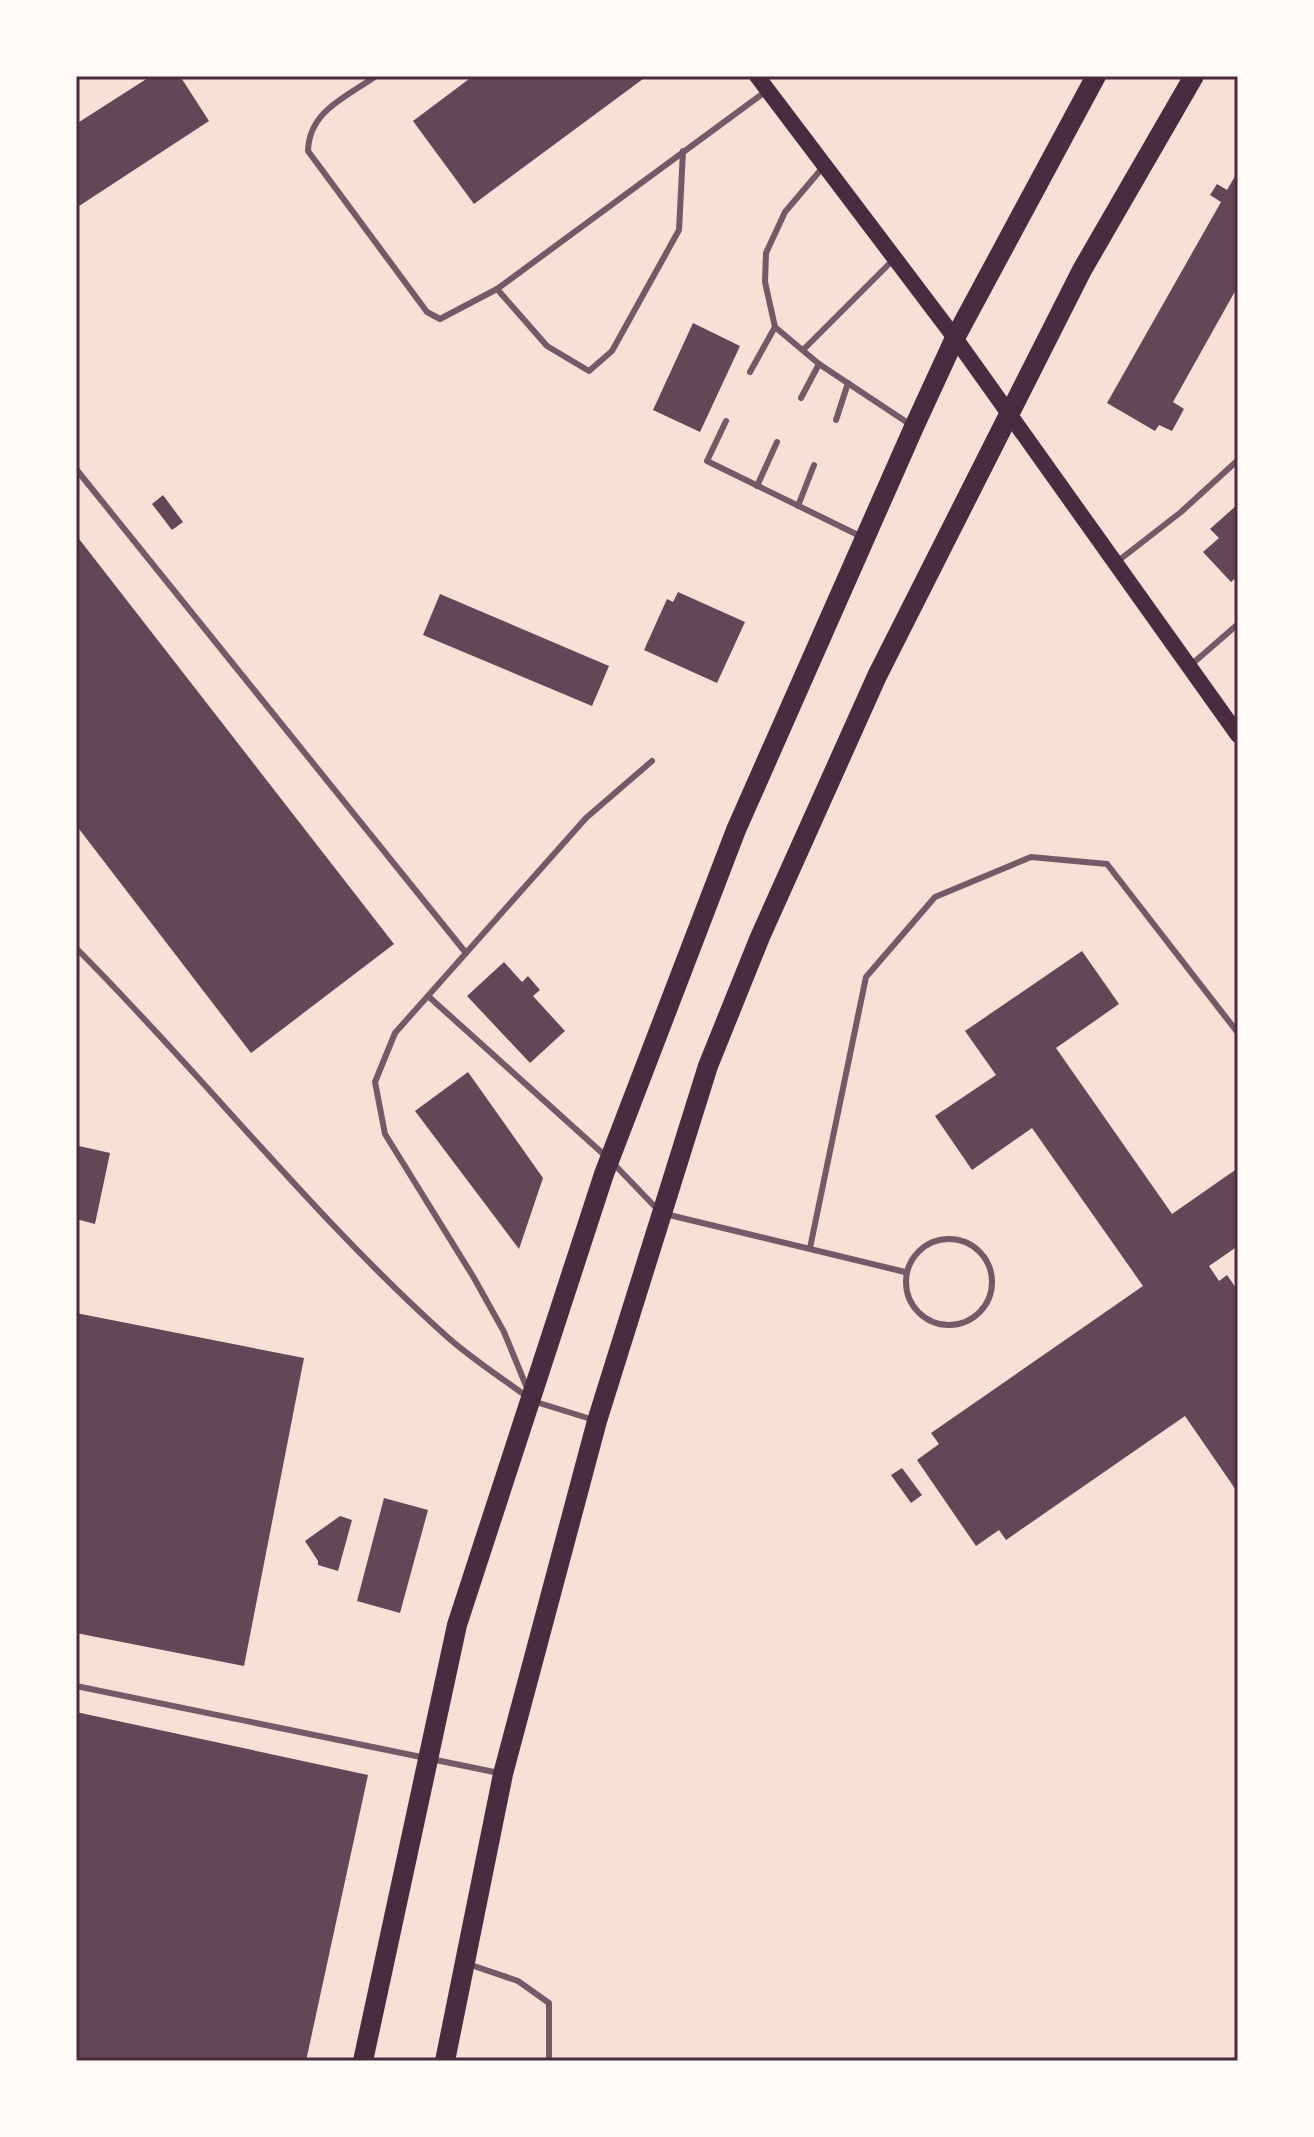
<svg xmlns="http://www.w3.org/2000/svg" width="1314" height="2137" font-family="'Nunito Sans',sans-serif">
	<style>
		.building { fill: #644757 }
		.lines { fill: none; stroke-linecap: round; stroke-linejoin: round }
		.service { stroke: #755966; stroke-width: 6 }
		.secondary { stroke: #4a2c40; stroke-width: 16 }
		.primary { stroke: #4a2c40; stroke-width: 20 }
		.neatline { fill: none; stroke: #4a2c40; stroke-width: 3 }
	</style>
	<rect width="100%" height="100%" fill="#f7e1d7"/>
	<g class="building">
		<path d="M151 76H180L209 121 76 208V124Z"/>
		<path d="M473 76H647L474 204 413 121Z"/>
		<path d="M1238 171V286L1173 402 1184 409 1172 431 1159 425 1155 431 1107 403 1221 202 1210 195 1217 184 1227 190Z"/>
		<path d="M693 323 740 346 700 432 653 410Z"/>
		<path d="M163 495 183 522 172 530 152 504Z"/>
		<path d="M1238 504V576L1231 582 1203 552 1219 538 1210 529Z"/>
		<path d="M76 535 394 944 251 1053 76 825Z"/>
		<path d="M678 592 745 622 717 683 644 650 667 599 673 602Z"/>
		<path d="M440 594 609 666 592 706 423 635Z"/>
		<path d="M1082 951 1119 1004 1056 1048 1172 1214 1238 1168V1246L1209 1266 1219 1281 1227 1275 1238 1291V1493L1185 1416 1006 1540 999 1530 976 1546 917 1460 939 1444 931 1433 1143 1286 1032 1128 972 1170 935 1116 996 1075 965 1031Z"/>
		<path d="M504 962 522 982 528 976 540 990 533 996 565 1031 530 1063 467 996Z"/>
		<path d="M468 1072 543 1178 519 1249 415 1111Z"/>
		<path d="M79 1146 110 1153 95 1224 76 1219Z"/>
		<path d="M76 1313 304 1358 244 1666 76 1633Z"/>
		<path d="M902 1468 922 1495 911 1503 891 1475Z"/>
		<path d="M384 1498 428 1510 400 1613 357 1601Z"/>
		<path d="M340 1516 352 1520 338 1571 318 1565V1561L305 1541Z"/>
		<path d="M76 1712 368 1775 306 2061H76Z"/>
	</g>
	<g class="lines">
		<g class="service">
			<path d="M376 76C346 97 309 111 308 151L427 312 440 319 497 289 765 92"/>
			<path d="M824 166 785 212 766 253 765 282 775 327 819 364 911 425"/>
			<path d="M497 289 547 346 589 371 612 351 679 230 683 151"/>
			<path d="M804 349 893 260"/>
			<path d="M750 372 775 327"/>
			<path d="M801 398 819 364"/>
			<path d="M836 420 848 383"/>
			<path d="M726 421 707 461 862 537"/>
			<path d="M76 469 466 953"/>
			<path d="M757 486 777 442"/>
			<path d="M798 506 814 465"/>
			<path d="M1118 561 1181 512 1238 460"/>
			<path d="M1192 664 1238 624"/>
			<path d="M76 948C201 1073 312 1215 444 1334 469 1357 499 1376 526 1396"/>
			<path d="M428 996 610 1160 661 1213 905 1272"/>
			<circle cx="949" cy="1282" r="43"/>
			<path d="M810 1248 866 977 935 897 1031 857 1107 864 1238 1033"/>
			<path d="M527 1388 504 1332 474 1278 385 1134 375 1082 395 1033 586 818 652 761"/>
			<path d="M536 1402 594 1420"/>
			<path d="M76 1686 499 1773"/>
			<path d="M468 1964 518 1981 549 2003V2061"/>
		</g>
		<path class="secondary" d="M757 76 955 338 1238 735"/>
		<g class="primary">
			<path d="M363 2061 457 1625 604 1174 736 830 914 427 955 338 1096 76"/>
			<path d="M445 2061 503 1774 597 1421 708 1066 760 937 877 676 1082 270 1194 76"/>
		</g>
	</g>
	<rect width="1314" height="2137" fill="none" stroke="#fffaf5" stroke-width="156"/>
	<rect x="78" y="78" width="1158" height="1981" class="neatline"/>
</svg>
